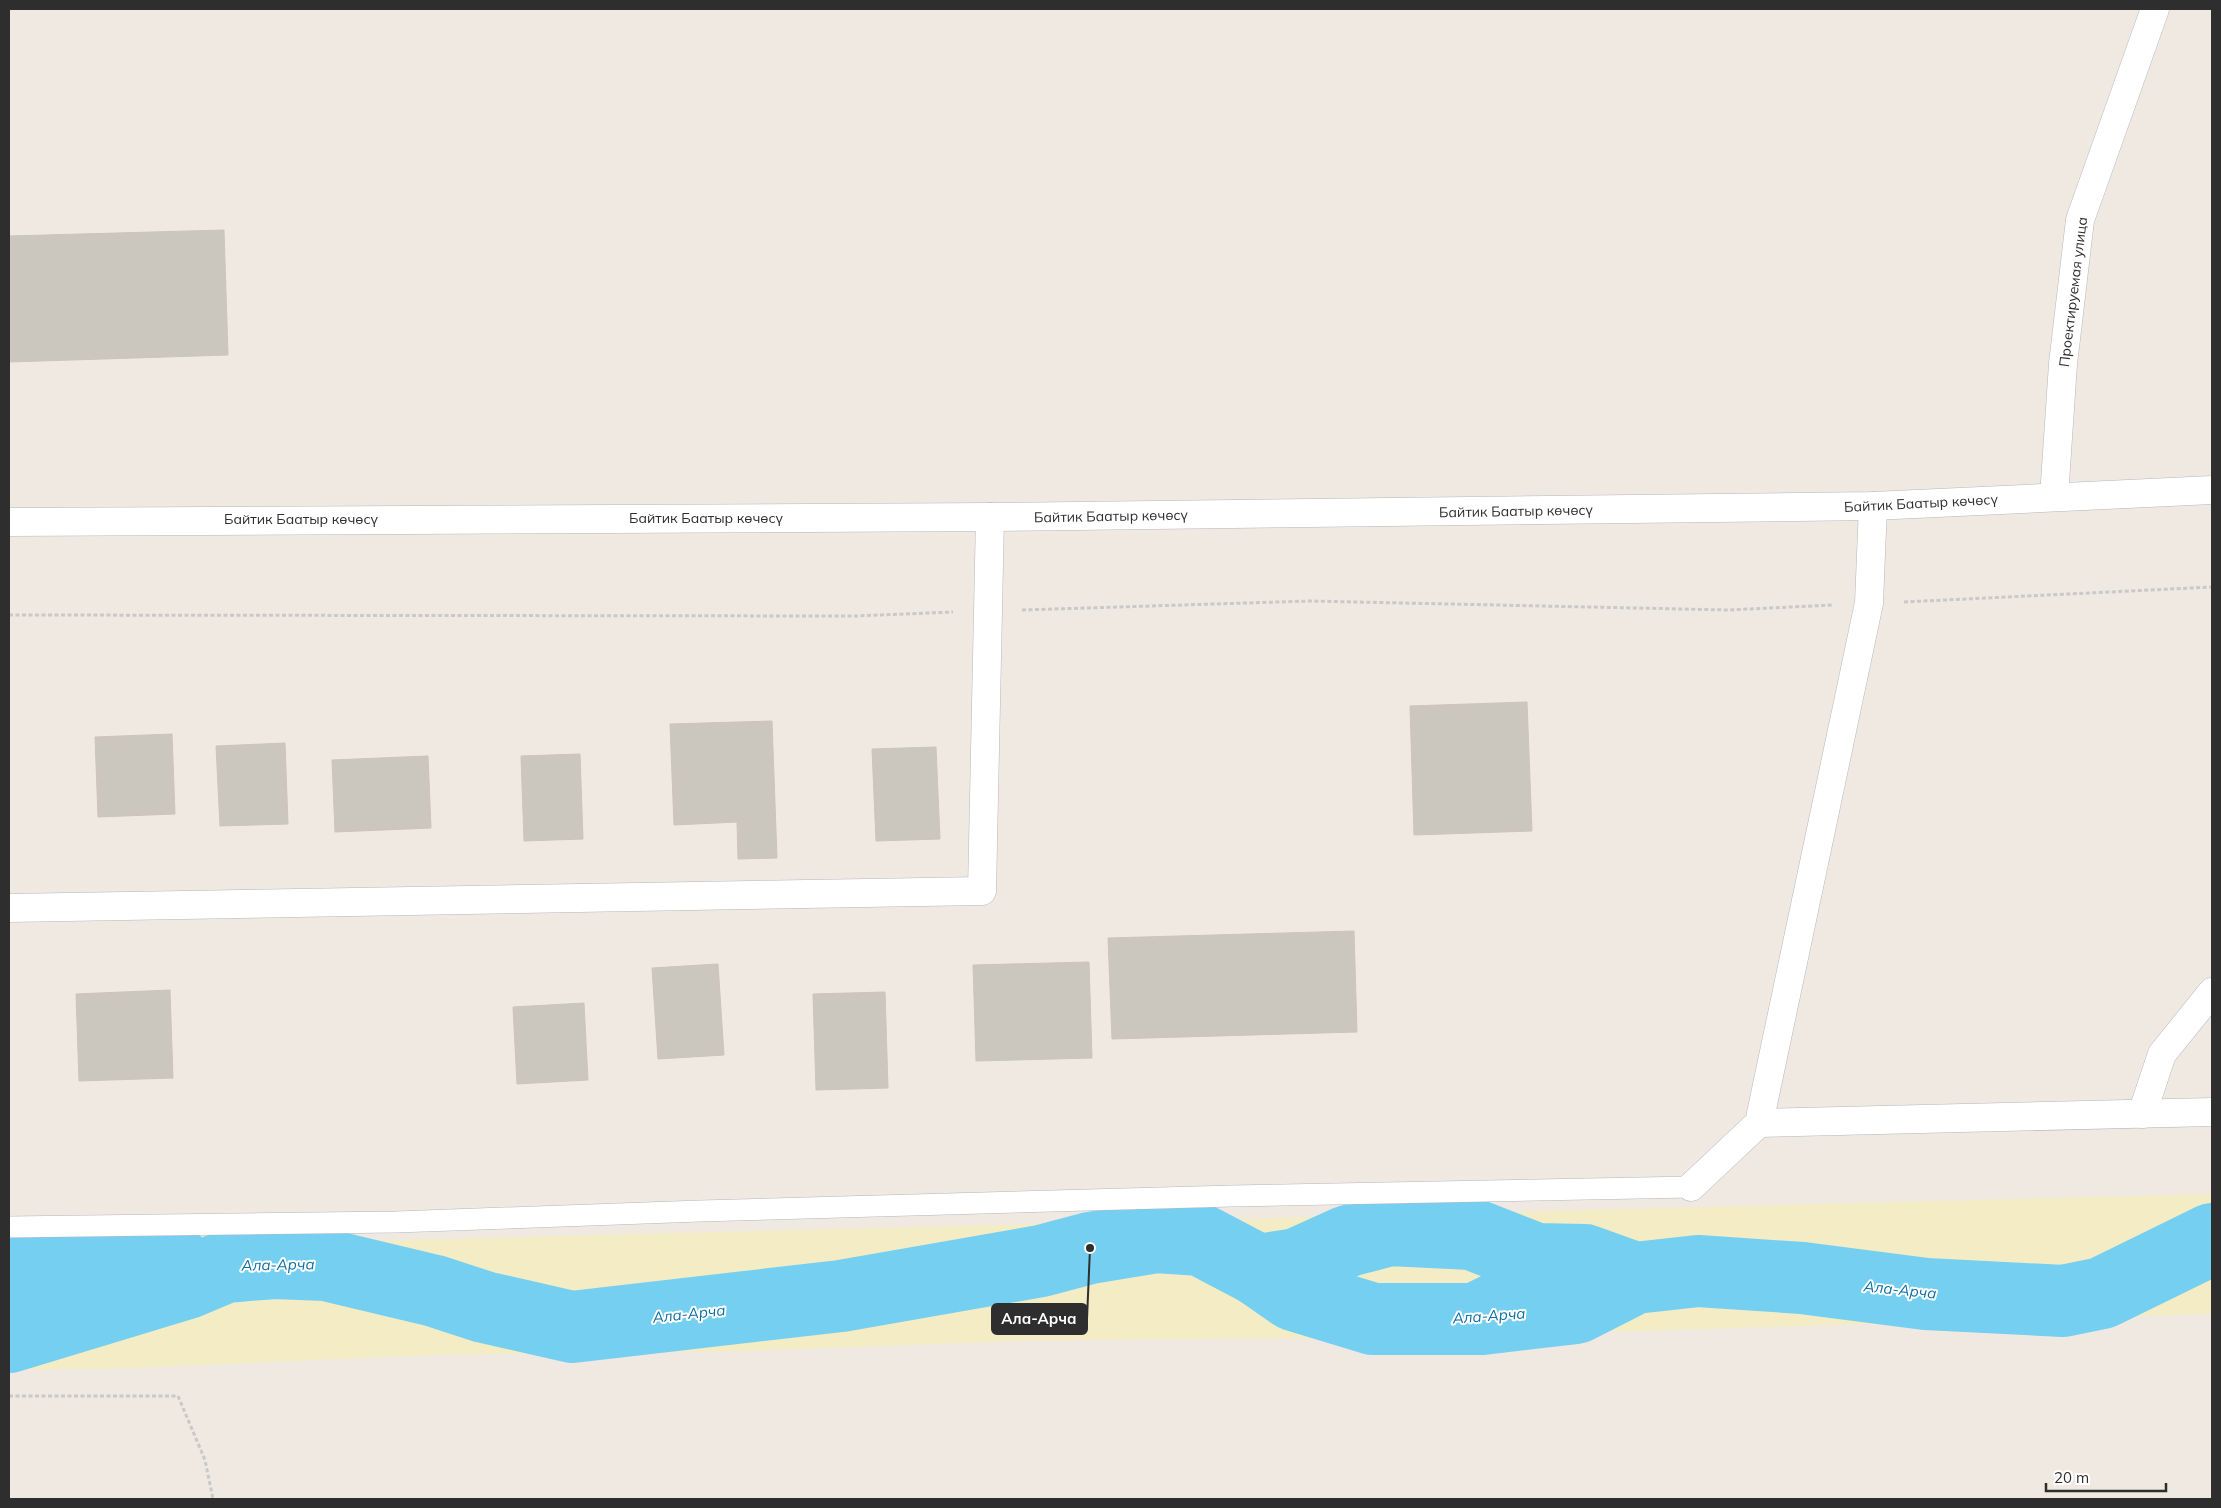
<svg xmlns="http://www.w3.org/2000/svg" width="2221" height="1508" font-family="Mulish,sans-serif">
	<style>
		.sand { fill: #f3ecc5 }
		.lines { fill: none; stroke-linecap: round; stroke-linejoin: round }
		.stream { stroke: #75cff0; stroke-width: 12 }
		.river { stroke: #75cff0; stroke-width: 72 }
		.building { fill: #cbc7bf; stroke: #cbc5ba }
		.service-casing { stroke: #b4b7c1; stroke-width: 22 }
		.minor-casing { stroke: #b4b7c1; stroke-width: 29 }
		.secondary-casing { stroke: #b4b7c1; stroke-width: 29 }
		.path { stroke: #c9c9c9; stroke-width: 3; stroke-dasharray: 4 2.5; stroke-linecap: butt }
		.service { stroke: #fff; stroke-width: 21 }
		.minor { stroke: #fff; stroke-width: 28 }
		.secondary { stroke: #fff; stroke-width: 28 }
		.labels { text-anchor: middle; stroke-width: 4; stroke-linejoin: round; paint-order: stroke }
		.street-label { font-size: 14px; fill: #2e2e2e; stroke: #fff }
		.water-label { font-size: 15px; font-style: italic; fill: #0d6fa3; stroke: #fff }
		.leader { fill: none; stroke: #2e2e2e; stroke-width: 2 }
		.callout-dot { fill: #2e2e2e; stroke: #fff; stroke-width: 2 }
		.callout { fill: #2e2e2e; stroke: #2e2e2e; stroke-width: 2 }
		.callout-label { font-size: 15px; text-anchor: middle; font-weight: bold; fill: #fff }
	</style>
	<rect width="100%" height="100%" fill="#efe9e1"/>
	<path class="sand" d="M2212 1194V1314L1637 1331 1338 1338 1047 1340 741 1351 437 1355 131 1368 9 1370V1250Z"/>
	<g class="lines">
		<path class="stream" d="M1408 1319 1489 1279 1536 1259"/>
		<g class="river">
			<path d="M9 1265 23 1261 177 1263"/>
			<path d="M1258 1270 1297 1264 1348 1241 1390 1230 1472 1234 1536 1259 1585 1260 1635 1278"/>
			<path d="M9 1337 187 1283 225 1267 274 1263 326 1265 435 1291 484 1307 572 1327 841 1296 1041 1261 1090 1248 1157 1237 1201 1240 1258 1270 1294 1295 1373 1319H1482L1576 1308 1635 1278 1698 1271 1802 1278 1926 1294 2063 1301 2102 1293 2212 1239"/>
		</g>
	</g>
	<g class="building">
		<path d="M224 230 228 355 9 362V236Z"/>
		<path d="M1527 702 1532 831 1414 835 1410 706Z"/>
		<path d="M772 721 777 858 738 859 737 822 674 825 670 724Z"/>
		<path d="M172 734 175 814 98 817 95 737Z"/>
		<path d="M285 743 288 824 220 826 216 746Z"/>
		<path d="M936 747 940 839 876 841 872 749Z"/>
		<path d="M580 754 583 839 524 841 521 756Z"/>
		<path d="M428 756 431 828 335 832 332 760Z"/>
		<path d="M1354 931 1357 1032 1112 1039 1108 938Z"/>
		<path d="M1089 962 1092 1058 976 1061 973 965Z"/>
		<path d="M718 964 724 1055 658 1059 652 968Z"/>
		<path d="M170 990 173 1078 79 1081 76 994Z"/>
		<path d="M885 992 888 1088 816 1090 813 994Z"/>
		<path d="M584 1003 588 1080 517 1084 513 1007Z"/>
	</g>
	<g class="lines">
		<defs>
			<path id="service" d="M9 1227 396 1222 700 1211 1232 1196 1691 1187"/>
			<g id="minor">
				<path d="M2054 497 2063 364 2080 220 2155 9"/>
				<path d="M9 908 982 891 990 517"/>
				<path d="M2142 1114 2162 1054 2212 992"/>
				<path d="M1759 1123 2212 1112"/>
				<path d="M1691 1187 1759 1123 1869 603 1873 506"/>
			</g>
			<path id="secondary" d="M9 522 990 517 1873 506 2212 490"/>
		</defs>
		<use href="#service" class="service-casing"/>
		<use href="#minor" class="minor-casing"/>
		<use href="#secondary" class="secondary-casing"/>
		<g class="path">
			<path d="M1904 602 2212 587"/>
			<path d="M1022 610 1310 601 1728 610 1833 605"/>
			<path d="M9 615 855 616 953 612"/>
			<path d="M9 1396H178L205 1460 213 1499"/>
		</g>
		<use href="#service" class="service"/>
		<use href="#minor" class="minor"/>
		<use href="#secondary" class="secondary"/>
	</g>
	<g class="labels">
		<g class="street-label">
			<text transform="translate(2073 292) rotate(-83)" y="5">Проектируемая улица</text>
			<text transform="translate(1921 503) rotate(-3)" y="5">Байтик Баатыр көчөсү</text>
			<text transform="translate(1516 511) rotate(-1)" y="5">Байтик Баатыр көчөсү</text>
			<text transform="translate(1111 516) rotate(-1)" y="5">Байтик Баатыр көчөсү</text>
			<text x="706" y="523">Байтик Баатыр көчөсү</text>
			<text x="301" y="524">Байтик Баатыр көчөсү</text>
		</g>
		<g class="water-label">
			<text transform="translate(278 1265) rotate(-1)" y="5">Ала-Арча</text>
			<text transform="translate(1900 1290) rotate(6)" y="5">Ала-Арча</text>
			<text transform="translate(689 1314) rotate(-6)" y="5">Ала-Арча</text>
			<text transform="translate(1489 1316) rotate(-4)" y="5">Ала-Арча</text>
		</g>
	</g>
	<path class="leader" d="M1090 1248L1087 1319"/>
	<circle class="callout-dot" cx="1090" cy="1248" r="5"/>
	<rect class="callout" x="992" y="1304" width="95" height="30" rx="5"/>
	<g class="callout-label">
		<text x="1039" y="1324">Ала-Арча</text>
	</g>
	<rect width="2221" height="1508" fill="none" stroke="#2e2e2e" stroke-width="20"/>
	<path d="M2046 1483v8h120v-8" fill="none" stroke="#2e2e2e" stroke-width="2.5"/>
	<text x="2054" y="1483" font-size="15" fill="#2e2e2e" stroke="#ffffff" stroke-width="4" paint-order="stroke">20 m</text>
</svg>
